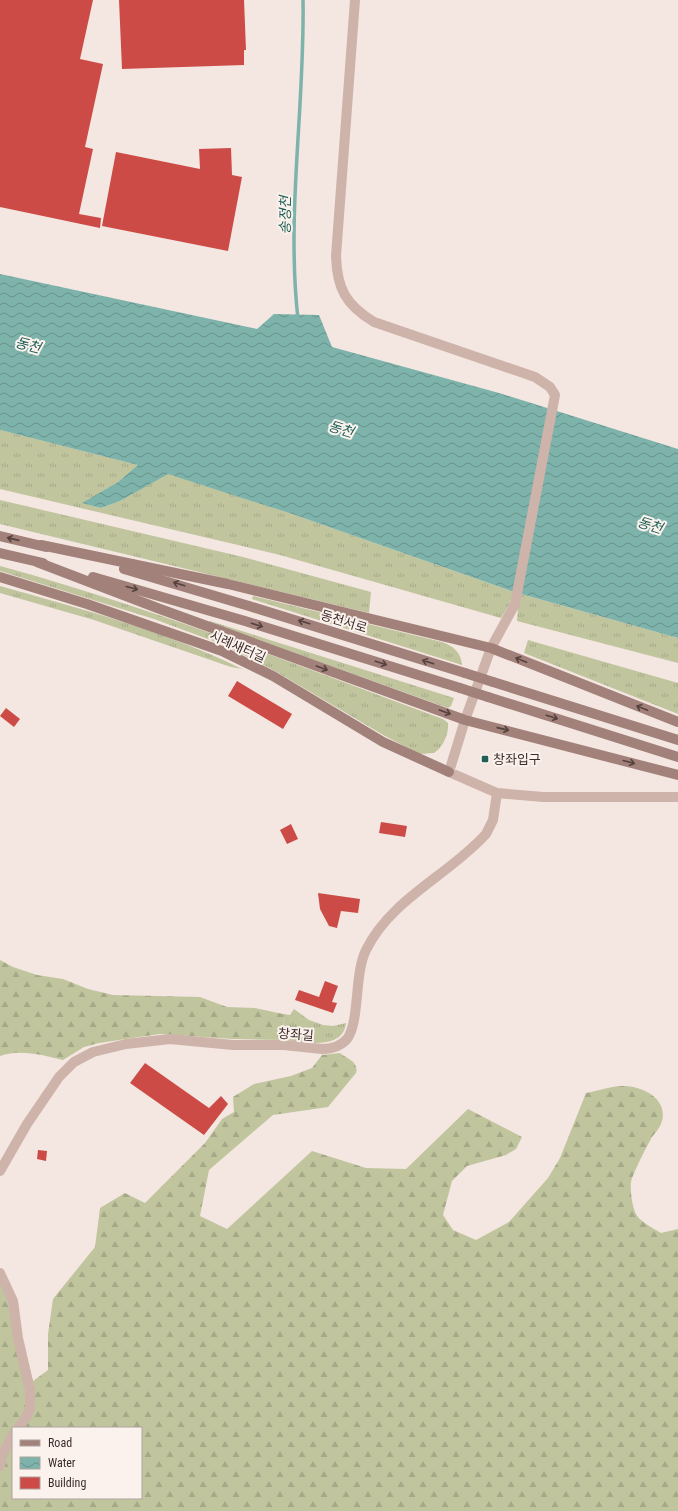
<svg xmlns="http://www.w3.org/2000/svg" width="678" height="1511" font-family="'Roboto Condensed','Noto Sans KR',sans-serif">
	<style>
		.grass { fill: url(#grass-tufts) }
		.forest { fill: url(#forest-firs); fill-rule: evenodd }
		.water { fill: url(#water-waves) }
		.lines { fill: none; stroke-linecap: round; stroke-linejoin: round }
		.stream { stroke: #7db3ab; stroke-width: 3.5 }
		.building { fill: #cc4b46 }
		.street { stroke: #ceb3aa; stroke-width: 10 }
		.secondary { stroke: #a2817b; stroke-width: 10 }
		.secondary-bridge { stroke: #a2817b; stroke-width: 10 }
		.oneway { stroke: #55413e }
		.poi-dot { fill: #1d6056; stroke: #fbf2ed; stroke-width: 1.5 }
		.labels { text-anchor: middle; stroke-width: 4; stroke-linejoin: round; paint-order: stroke }
		.street-label { font-size: 13px; fill: #3b2c2a; stroke: #fbf2ed }
		.poi-label { font-size: 13px; fill: #3b2c2a; stroke: #fbf2ed; text-anchor: start }
		.water-label { font-size: 14px; font-style: italic; fill: #1d6056; stroke: #fbf2ed }
	</style>
	<defs>
		<pattern id="grass-tufts" width="24" height="20" patternUnits="userSpaceOnUse"><rect width="24" height="20" fill="#c0c59e"/><path d="M3 7l-1-3M5 7V3M7 7l1-3M15 17l-1-3M17 17v-4M19 17l1-3" fill="none" stroke="#a6a988"/></pattern>
		<pattern id="forest-firs" width="22" height="20" patternUnits="userSpaceOnUse"><rect width="22" height="20" fill="#c0c59e"/><path d="M5 1l3.5 6h-7zM16 11l3.5 6h-7z" fill="#a6a988"/></pattern>
		<pattern id="water-waves" width="16" height="10" patternUnits="userSpaceOnUse"><rect width="16" height="10" fill="#7db3ab"/><path d="M0 5q4-4 8 0t8 0" fill="none" stroke="#68928b"/></pattern>
	</defs>
	<rect width="100%" height="100%" fill="#f4e6e0"/>
	<g class="grass">
		<path d="M0 430 139 465 118 482 83 503 101 508 120 501 167 473 292 514 514 592 678 638V663L517 621 518 608 513 594 509 605 501 618 280 555 0 489Z"/>
		<path d="M0 500 243 557 371 592 369 613 0 524Z"/>
		<path d="M0 566C151 607 296 665 443 719L448 723C449 734 443 747 434 753L419 754 385 736 275 671 224 645 154 619 0 571Z"/>
		<path d="M0 586C81 609 166 631 242 669L231 667 94 620 0 593Z"/>
		<path d="M253 596 442 642C453 646 461 652 462 665L252 599Z"/>
		<path d="M210 621 454 698 451 706 448 708 209 622Z"/>
		<path d="M528 640 678 683V714L524 653Z"/>
		<path d="M294 1009 309 1020 323 1025 333 1026 346 1023C343 1051 303 1042 284 1040L283 1014 290 1015Z"/>
	</g>
	<g class="forest">
		<path d="M0 960 13 967 37 975 63 979 88 989 113 995 200 997 227 1007 255 1008 283 1014 284 1040 233 1039 160 1034 99 1043 84 1047 63 1060C42 1055 21 1049 0 1056Z"/>
		<path d="M340 1053C348 1059 359 1062 356 1073L328 1107 273 1115 209 1170 200 1216 227 1229 312 1151 366 1168 406 1169 468 1109 522 1137 516 1149 506 1155 467 1166 452 1181 443 1215 453 1230 476 1240 509 1222 548 1178 560 1158 586 1093C598 1091 611 1086 623 1086 644 1086 670 1100 661 1124 659 1129 655 1133 652 1137 647 1146 633 1173 631 1182 630 1190 632 1204 635 1212 638 1221 653 1228 661 1233L678 1229V1511H0V1281L6 1292 33 1381 48 1370V1334L53 1299 95 1247 100 1208 125 1193 145 1203 205 1143 222 1119 234 1112 233 1097 254 1084 291 1076 312 1068 322 1055ZM13 1428H141V1498H13Z"/>
	</g>
	<path class="water" d="M0 274 257 329 274 314 319 315 332 347 499 393 678 449V638L514 592 292 514 168 474 120 501 101 508 82 503 118 482 138 465 0 430Z"/>
	<g class="lines">
		<path class="stream" d="M298 319C286 213 305 106 303 0"/>
	</g>
	<g class="building">
		<path d="M0 0H93L80 59 103 64 85 147 93 149 79 214 101 218 100 228 0 207Z"/>
		<path d="M119 0H244L246 50H244V65L122 69Z"/>
		<path d="M231 148 232 175 242 177 228 251 102 226 116 152 200 169 199 149Z"/>
		<path d="M237 681 292 714 283 729 228 696Z"/>
		<path d="M6 708 20 719 14 727 0 716Z"/>
		<path d="M381 822 407 826 405 837 379 833Z"/>
		<path d="M291 824 298 839 287 844 280 830Z"/>
		<path d="M318 893 360 899 358 913 341 911 337 928 329 926 320 909Z"/>
		<path d="M325 981 338 986 332 1002 337 1003 333 1013 295 1000 299 990 319 997Z"/>
		<path d="M145 1063 209 1108 221 1096 228 1104 204 1135 130 1083Z"/>
		<path d="M38 1150 47 1151 46 1161 37 1159Z"/>
	</g>
	<g class="lines">
		<g class="street">
			<path d="M355 0 336 256C337 289 346 305 374 322L535 377 550 387 555 395 515 604 491 648 465 720 449 772 497 793 543 797H678"/>
			<path d="M0 1171 27 1124 59 1077 74 1062 93 1052 126 1044 170 1039 233 1045H284L322 1049C331 1049 340 1047 347 1039 360 1022 354 974 366 950 391 899 449 875 486 834L493 820 497 793"/>
			<path d="M0 1273 13 1301 18 1338 30 1390V1408L27 1416 18 1428"/>
			<path d="M0 1466 2 1456 13 1434"/>
		</g>
		<g class="secondary">
			<path d="M0 536 46 547"/>
			<path d="M41 545 228 584 491 648 678 722"/>
			<path d="M0 553 43 563"/>
			<path d="M37 562 160 609 465 720 678 775"/>
			<path d="M124 569 249 606 465 673"/>
			<path d="M0 577 87 604 222 651 273 676 383 742 449 772"/>
			<path d="M93 577 245 621 460 688"/>
			<path d="M493 682 678 740"/>
			<path d="M488 697 678 757"/>
		</g>
		<g class="secondary-bridge">
			<path d="M465 673 493 682"/>
			<path d="M460 688 488 697"/>
		</g>
	</g>
	<defs><path id="oneway-shaft" d="M-6 0H5M1.5-3L5.5 0L1.5 3" fill="none" stroke-width="1.6" stroke-linecap="round" stroke-linejoin="round"/></defs>
	<g class="oneway">
		<use href="#oneway-shaft" transform="translate(13 539) rotate(-167)"/>
		<use href="#oneway-shaft" transform="translate(179 584) rotate(-163)"/>
		<use href="#oneway-shaft" transform="translate(132 588) rotate(15)"/>
		<use href="#oneway-shaft" transform="translate(304 622) rotate(-163)"/>
		<use href="#oneway-shaft" transform="translate(257 625) rotate(17)"/>
		<use href="#oneway-shaft" transform="translate(521 660) rotate(-158)"/>
		<use href="#oneway-shaft" transform="translate(428 662) rotate(-162)"/>
		<use href="#oneway-shaft" transform="translate(381 663) rotate(18)"/>
		<use href="#oneway-shaft" transform="translate(322 668) rotate(20)"/>
		<use href="#oneway-shaft" transform="translate(642 708) rotate(-158)"/>
		<use href="#oneway-shaft" transform="translate(445 712) rotate(20)"/>
		<use href="#oneway-shaft" transform="translate(552 717) rotate(18)"/>
		<use href="#oneway-shaft" transform="translate(503 729) rotate(13)"/>
		<use href="#oneway-shaft" transform="translate(629 762) rotate(15)"/>
	</g>
	<rect class="poi-dot" x="481" y="755" width="8" height="8" rx="2"/>
	<g class="labels">
		<g class="street-label">
			<text transform="translate(344 621) rotate(17)" y="5">동천서로</text>
			<text transform="translate(238 646) rotate(24)" y="5">시례새터길</text>
			<text transform="translate(296 1034) rotate(4)" y="5">창좌길</text>
		</g>
		<g class="poi-label">
			<text x="493" y="764">창좌입구</text>
		</g>
		<g class="water-label">
			<text transform="translate(285 215) rotate(-89)" y="5">송정천</text>
			<text transform="translate(28 345) rotate(15)" y="5">동천</text>
			<text transform="translate(341 429) rotate(17)" y="5">동천</text>
			<text transform="translate(650 525) rotate(17)" y="5">동천</text>
		</g>
	</g>
	<rect x="12" y="1427" width="130" height="72" fill="#fbf2ed" stroke="#aea39f"/>
	<rect x="20" y="1440" width="20" height="6" fill="#a2817b" stroke="#aea39f"/>
	<text x="48" y="1447" font-size="12" fill="#3b2c2a">Road</text>
	<rect x="20" y="1457" width="20" height="12" fill="url(#water-waves)" stroke="#aea39f"/>
	<text x="48" y="1467" font-size="12" fill="#3b2c2a">Water</text>
	<rect x="20" y="1477" width="20" height="12" fill="#cc4b46" stroke="#aea39f"/>
	<text x="48" y="1487" font-size="12" fill="#3b2c2a">Building</text>
</svg>
